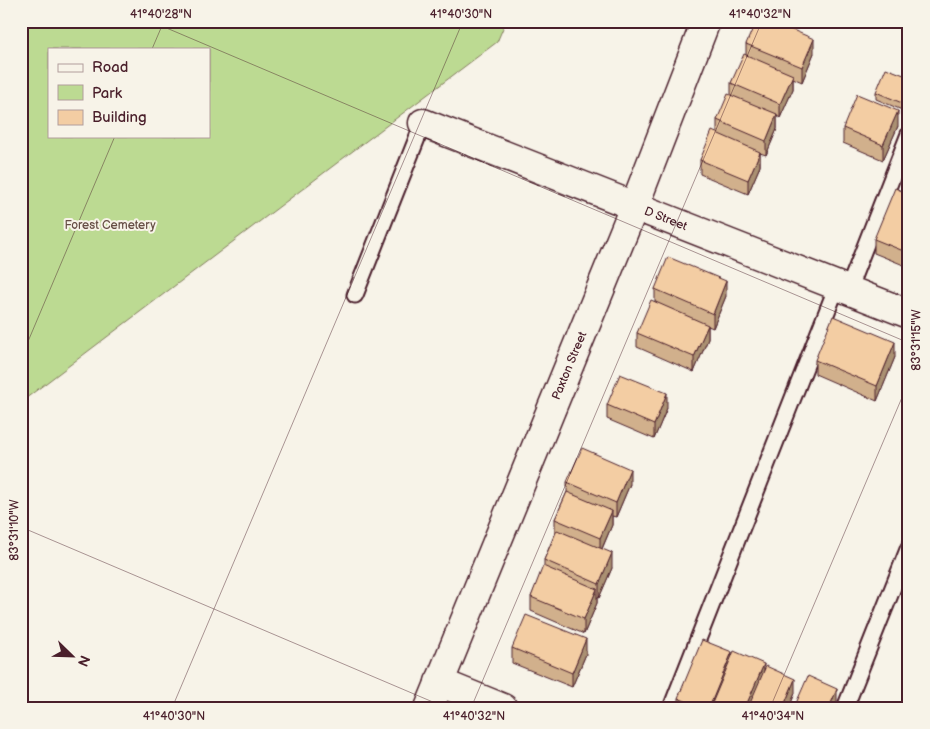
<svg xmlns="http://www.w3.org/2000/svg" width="930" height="729" font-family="'Balsamiq Sans',sans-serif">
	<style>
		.green { fill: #bcda92; stroke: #837c5e; fill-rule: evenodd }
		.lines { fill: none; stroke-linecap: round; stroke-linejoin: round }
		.service-casing { stroke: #4a1f2b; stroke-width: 19 }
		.minor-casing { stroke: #4a1f2b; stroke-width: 31 }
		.service { stroke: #f7f3e8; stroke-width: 15 }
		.minor { stroke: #f7f3e8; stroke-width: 28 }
		.wall { fill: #d1b08c; stroke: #4a1f2b }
		.shaded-wall { fill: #aa9072; stroke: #4a1f2b }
		.building { fill: #f3cda3; stroke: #4a1f2b }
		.ticks { fill: none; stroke: #4a1f2b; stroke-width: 1; stroke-opacity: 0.45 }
		.labels { text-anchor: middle; stroke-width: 4; stroke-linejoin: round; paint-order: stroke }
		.street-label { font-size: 12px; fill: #4a1f2b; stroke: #f7f3e8 }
		.park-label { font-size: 12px; fill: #664e45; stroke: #f7f3e8 }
		.neatline { fill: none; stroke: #4a1f2b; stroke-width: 2 }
		.ticks-label { font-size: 12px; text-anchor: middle; fill: #4a1f2b }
	</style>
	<rect width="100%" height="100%" fill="#f7f3e8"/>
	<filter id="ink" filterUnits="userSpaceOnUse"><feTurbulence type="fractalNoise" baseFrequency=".02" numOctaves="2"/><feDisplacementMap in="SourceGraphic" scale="10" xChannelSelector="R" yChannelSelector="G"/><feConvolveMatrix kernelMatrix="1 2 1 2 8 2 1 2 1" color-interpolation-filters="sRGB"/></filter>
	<g filter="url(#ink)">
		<path class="green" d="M21 21H506L497 42 21 402ZM49 49H209V136H49Z"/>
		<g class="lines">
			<defs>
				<g id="service">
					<path d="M848 290 909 134"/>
					<path d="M355 295 423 123"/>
					<path d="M671 708 837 286"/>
					<path d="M845 708 909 547"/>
				</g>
				<g id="minor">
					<path id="s1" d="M423 123 909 314"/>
					<path d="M439 682 503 708"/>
					<path id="s2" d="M429 708 634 207 706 21"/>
				</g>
			</defs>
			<use href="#service" class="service-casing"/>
			<use href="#minor" class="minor-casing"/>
			<use href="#service" class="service"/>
			<use href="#minor" class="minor"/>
		</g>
		<g class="wall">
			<path d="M746 44 814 53 802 82 793 78V89L780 118 777 116V129L766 155 760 153V166L748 194 700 174V160L717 133V120L731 95V83L746 55Z"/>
			<path d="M909 77 902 110 876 99V92Z"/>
			<path d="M898 126 883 160 843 143V128Z"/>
			<path d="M909 194 906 266 874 253V239Z"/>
			<path d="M655 289 726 296 713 328 708 326V339L694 372 637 347V333L655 302Z"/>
			<path d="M895 357 877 401 815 374V360Z"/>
			<path d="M607 405 667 408 654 439 607 419Z"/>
			<path d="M909 407V430L906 429V415Z"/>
			<path d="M567 482 630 484 616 517 612 516V525L602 549 612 568 599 598 597 597V603L584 634 531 611V597L544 567V560L555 533V519L567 492Z"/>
			<path d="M512 648 586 654 572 687 512 663Z"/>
			<path d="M732 656 764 670 795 693 789 708H678V698Z"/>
		</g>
		<g class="shaded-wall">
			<path d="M814 39V53L802 82V67Z"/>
			<path d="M793 75V89L780 118V104Z"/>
			<path d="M909 87V94L902 110V103Z"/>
			<path d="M898 111V126L883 160V145Z"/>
			<path d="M777 114V129L766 155V141Z"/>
			<path d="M760 152V166L748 194V180Z"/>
			<path d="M909 245V259L906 266V252Z"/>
			<path d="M726 281V296L713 328V314Z"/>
			<path d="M708 325V339L694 372V357Z"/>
			<path d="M895 342V357L877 401V386Z"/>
			<path d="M667 393V408L654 439V425Z"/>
			<path d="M630 469V484L616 517V503Z"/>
			<path d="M612 511V525L600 553V538Z"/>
			<path d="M612 553V568L599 598V584Z"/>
			<path d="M597 589V603L584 634V619Z"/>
			<path d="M586 639V654L572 687V673Z"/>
			<path d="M732 652V667L715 708H709Z"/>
			<path d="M764 664V678L751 708H745Z"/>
			<path d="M795 679V693L789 708H783Z"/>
			<path d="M837 689V703L835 708H829Z"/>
		</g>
		<g class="building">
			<path d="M756 21H771L814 39 802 67 746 44Z"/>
			<path d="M744 54 793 75 780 104 731 83Z"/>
			<path d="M886 68 909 77V87L902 103 876 92Z"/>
			<path d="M728 94 777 114 766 141 717 120Z"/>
			<path d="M857 94 898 111 883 145 843 128Z"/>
			<path d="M712 131 760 152 748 180 700 160Z"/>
			<path d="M895 188 909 194V245L906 252 874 239Z"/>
			<path d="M668 257 726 281 713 314 655 289Z"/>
			<path d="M651 300 708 325 694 357 637 333Z"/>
			<path d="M833 316 895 342 877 386 815 360Z"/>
			<path d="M620 374 667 393 654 425 607 405Z"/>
			<path d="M909 407V416L906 415Z"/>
			<path d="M582 448 630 469 616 503 567 482Z"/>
			<path d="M567 492 612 511 600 538 555 519Z"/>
			<path d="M557 530 612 553 599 584 544 560Z"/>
			<path d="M543 566 597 589 584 619 531 597Z"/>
			<path d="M526 615 586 639 572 673 512 648Z"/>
			<path d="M702 640 732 652 709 708H702L678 698Z"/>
			<path d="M734 651 764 664 745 708H710Z"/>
			<path d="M766 666 795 679 783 708H748Z"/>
			<path d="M808 676 837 689 829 708H794Z"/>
		</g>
	</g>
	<path class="ticks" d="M150 21 909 343M152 49 164 21M21 358 115 136M21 527 447 708M172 708 463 21M471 708 762 21M770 708 909 381"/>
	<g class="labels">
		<g class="street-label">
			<text dy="4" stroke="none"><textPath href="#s1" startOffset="261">D Street</textPath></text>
			<text dy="4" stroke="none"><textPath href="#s2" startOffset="370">Paxton Street</textPath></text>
		</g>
		<g class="park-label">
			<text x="110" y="229">Forest Cemetery</text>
		</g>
	</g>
	<rect width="930" height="729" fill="none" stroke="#f7f3e8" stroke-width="55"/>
	<rect x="48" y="48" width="162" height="90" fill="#f7f3e8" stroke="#b29e9c"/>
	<rect x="58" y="64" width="25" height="8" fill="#f7f3e8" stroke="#b29e9c"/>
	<text x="92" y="72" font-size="15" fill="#4a1f2b">Road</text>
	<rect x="58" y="85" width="25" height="15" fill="#bcda92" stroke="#b29e9c"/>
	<text x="92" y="98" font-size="15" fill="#4a1f2b">Park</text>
	<rect x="58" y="110" width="25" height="15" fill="#f3cda3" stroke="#b29e9c"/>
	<text x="92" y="122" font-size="15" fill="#4a1f2b">Building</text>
	<g transform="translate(72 656) rotate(113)" stroke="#f7f3e8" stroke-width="4" paint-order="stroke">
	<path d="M0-4L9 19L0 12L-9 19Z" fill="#4a1f2b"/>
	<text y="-8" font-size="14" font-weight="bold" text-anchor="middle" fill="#4a1f2b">N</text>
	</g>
	<rect x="28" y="28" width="874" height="674" class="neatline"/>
	<g class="ticks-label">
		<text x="161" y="18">41°40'28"N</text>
		<text x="461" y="18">41°40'30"N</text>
		<text x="760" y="18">41°40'32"N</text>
		<text transform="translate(916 340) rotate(-90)" y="4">83°31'15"W</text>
		<text transform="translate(14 530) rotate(-90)" y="4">83°31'10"W</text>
		<text x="174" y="720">41°40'30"N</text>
		<text x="474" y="720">41°40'32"N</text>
		<text x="773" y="720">41°40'34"N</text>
	</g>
</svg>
